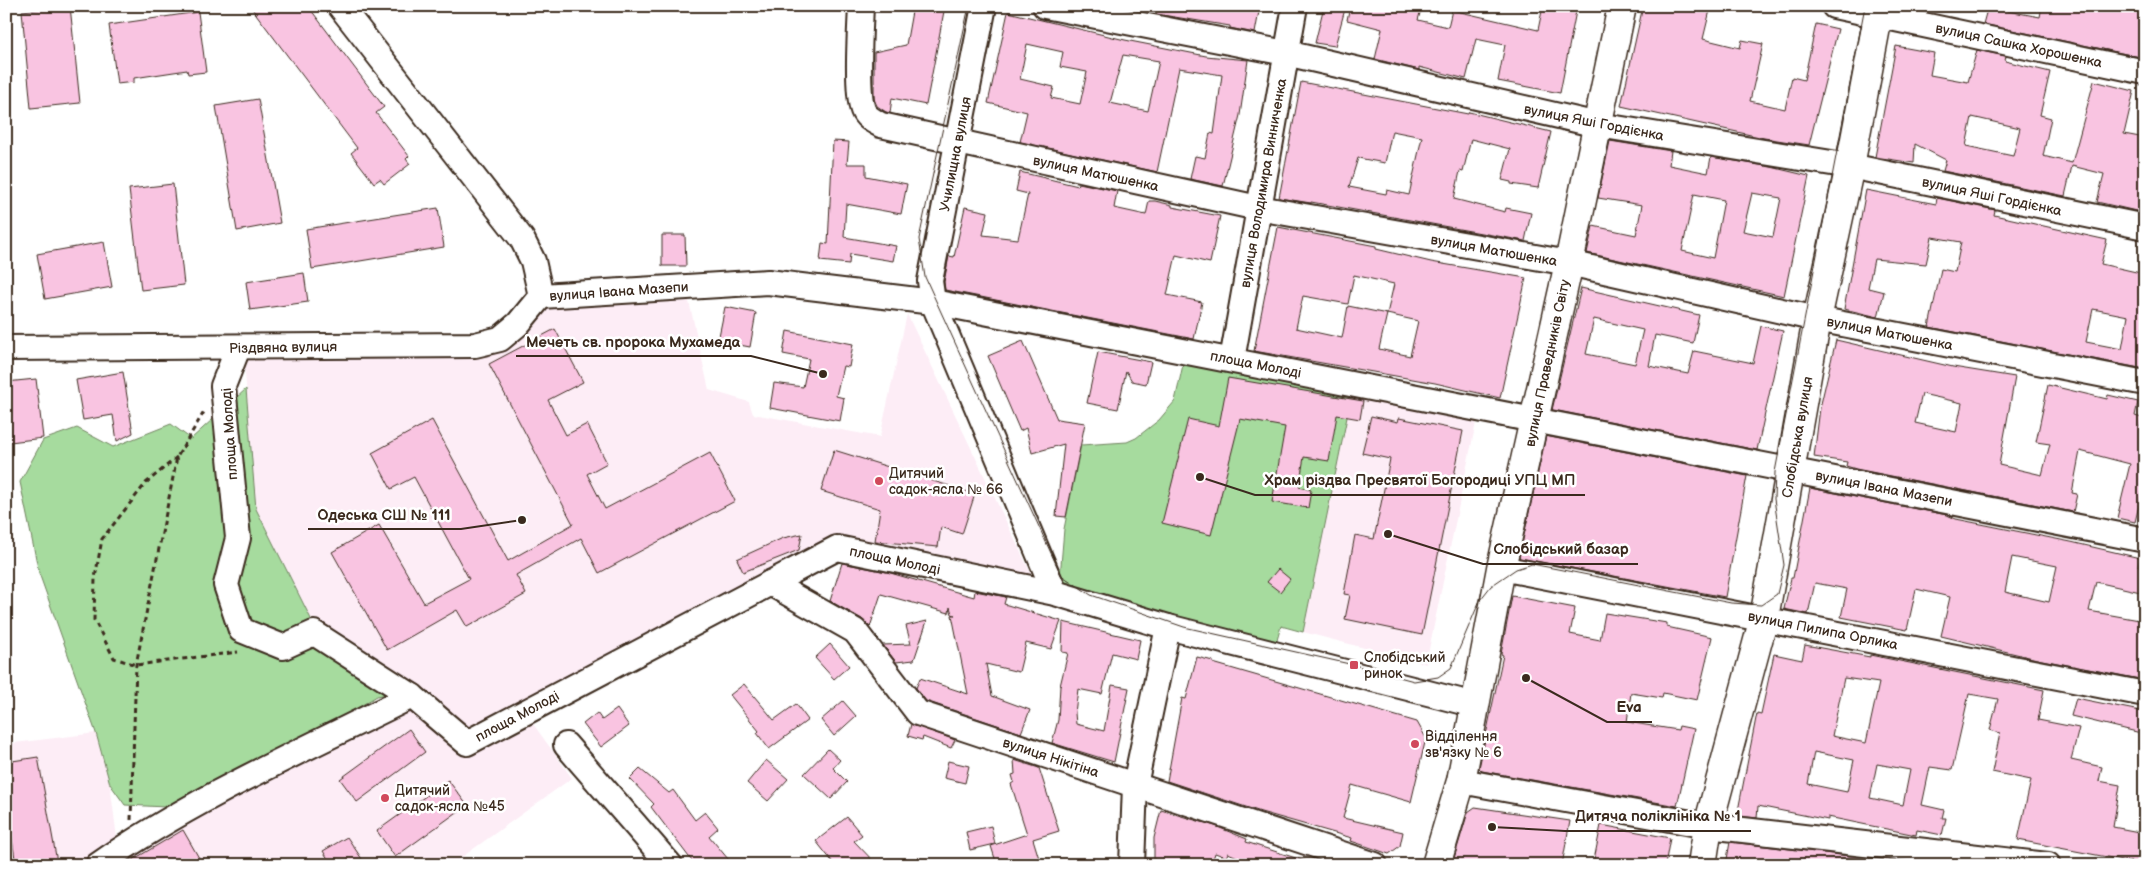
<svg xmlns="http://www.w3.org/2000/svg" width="2151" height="871" font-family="'Balsamiq Sans',sans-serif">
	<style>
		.built { fill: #fdedf6 }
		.green { fill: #a6db9e; stroke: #70825e }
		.building { fill: #f9c4e1; stroke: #3b2a1e; fill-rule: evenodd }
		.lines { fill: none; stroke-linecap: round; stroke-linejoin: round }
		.minor-casing { stroke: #3b2a1e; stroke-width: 28 }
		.major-casing { stroke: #3b2a1e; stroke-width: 31 }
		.path { stroke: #3b2a1e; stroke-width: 3; stroke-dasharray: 5 4; stroke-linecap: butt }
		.minor { stroke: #fff; stroke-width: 24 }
		.major { stroke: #fff; stroke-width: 28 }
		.tram { stroke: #3b2a1e; stroke-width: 1 }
		.poi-dot { fill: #d1495b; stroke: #fff; stroke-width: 2 }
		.labels { text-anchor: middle; stroke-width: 5; stroke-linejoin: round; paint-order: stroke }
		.street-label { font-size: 14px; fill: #3b2a1e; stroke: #fff }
		.poi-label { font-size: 14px; fill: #3b2a1e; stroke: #fff; text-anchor: start }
		.leader { fill: none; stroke: #3b2a1e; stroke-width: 2 }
		.callout-dot { fill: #3b2a1e; stroke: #fff; stroke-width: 2 }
		.callout-label { font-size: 15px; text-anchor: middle; font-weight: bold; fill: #3b2a1e; stroke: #fff; stroke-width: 5; stroke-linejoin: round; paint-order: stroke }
	</style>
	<rect width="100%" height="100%" fill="#fff"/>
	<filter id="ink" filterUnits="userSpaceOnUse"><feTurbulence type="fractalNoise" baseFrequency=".02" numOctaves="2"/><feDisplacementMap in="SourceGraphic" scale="10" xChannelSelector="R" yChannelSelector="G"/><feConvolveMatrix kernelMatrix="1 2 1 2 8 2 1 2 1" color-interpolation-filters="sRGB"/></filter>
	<g filter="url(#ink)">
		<g class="built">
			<path d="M688 297 709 390 749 402 753 414 880 437 907 314 1035 582 849 542 467 739 313 623 256 509 243 348 486 346 547 306Z"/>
			<path d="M1353 388 1478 413 1426 664 1303 632Z"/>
			<path d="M408 705 466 752 531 721 572 778 451 865H111L187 817Z"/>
			<path d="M96 733 110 784 118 846 91 865H6V744Z"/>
		</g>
		<g class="green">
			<path d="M1186 351 1353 388 1303 632 1281 626 1274 651 1059 589 1064 529 1081 445 1127 442 1136 438 1159 420 1175 401Z"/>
			<path d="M246 389 256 509 313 623 408 690 377 696 314 734 166 807 125 805 110 784 96 733 39 573 20 482 43 440 77 428 113 447 171 424 191 439Z"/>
		</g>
		<g class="building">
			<path d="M70 6 80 103 31 108 22 11Z"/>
			<path d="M250 6H308L384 107 376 113 409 156 406 159 410 164 384 184 380 179 374 183 351 153 357 148Z"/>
			<path d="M913 6H945L926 105 892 98 890 113 886 112 877 106 874 99V52L906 45Z"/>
			<path d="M1157 6H1260L1255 33 1230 28V26L1156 14Z"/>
			<path d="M1324 6 1345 9 1335 46 1315 43Z"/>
			<path d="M1350 6H1422L1418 20 1448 27 1452 10 1538 30 1543 6 1561 10 1562 6H1577L1560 93 1498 81 1505 45 1476 39 1466 79 1419 67V70L1375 59 1382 29 1347 20Z"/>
			<path d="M1643 6H1711L1703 39 1740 48 1742 40 1763 44 1750 101 1785 109 1792 77 1804 80 1816 24 1838 29 1809 145 1764 138 1621 106Z"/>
			<path d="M1988 6H2010L2008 11 2040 17 2042 6H2145V58L1983 24Z"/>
			<path d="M198 12 206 72 188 74 187 70 134 78V82L117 84 109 25Z"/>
			<path d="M1008 12 1125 40 1206 56 1248 60 1240 115 1223 186 1190 179 1195 156 1205 158 1210 133 1214 134 1222 75 1179 68 1157 172 1020 142 1027 112 988 103ZM1027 44 1063 52 1060 67 1087 72 1080 104 1051 98 1054 87 1020 79ZM1123 55 1159 61 1148 111 1110 103Z"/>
			<path d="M1896 46 1934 53 1930 75 1968 82 1977 50 2006 56 2005 61 2050 72 2040 115 2051 118 2043 156 2072 163 2094 81 2134 91 2124 134 2145 138V213L2097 202 2104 174 2072 166 2065 196 1943 171 1946 160 1915 144 1914 163 1875 157ZM1972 117 2020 128 2013 156 1966 146Z"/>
			<path d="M1301 82 1468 114 1469 112 1551 132 1538 188 1511 184V182L1502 180 1510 149 1471 139 1463 172 1460 171 1454 199 1505 212 1506 208 1531 213 1525 241 1311 202V203L1279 198ZM1392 131 1422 137 1409 195 1387 190 1386 194 1349 187 1358 158 1385 163Z"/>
			<path d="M258 99 280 223 237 231 216 106Z"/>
			<path d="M833 141 849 142 847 164H866V176L907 184 901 214 846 204 844 237 896 246 893 261 850 254 849 264 820 261 822 243 828 244Z"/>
			<path d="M1610 141 1671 151 1669 165 1708 173 1711 157 1771 167 1809 176 1784 296 1587 253 1593 226 1636 235 1642 205 1598 198ZM1752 193 1781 198 1773 237 1743 231ZM1694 194 1724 200 1713 258 1682 251Z"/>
			<path d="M1020 172 1078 186 1079 183 1117 191 1114 208 1146 215 1149 201H1155L1172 205V207L1220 216 1210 263 1176 255 1167 295 1202 302 1194 339 945 290 944 282 949 256 954 257 965 207 988 212 983 235 1018 239 1028 194 1016 191Z"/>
			<path d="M173 184 184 285 141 290 129 189Z"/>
			<path d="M1866 190 1936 204 1937 198 1995 210 1994 215 2107 240 2101 264 2145 274V369L1929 327 1941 269 1955 272 1961 242 1932 237 1926 264 1874 259 1868 288 1884 292 1878 317 1844 309ZM2093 309 2128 316 2122 349 2086 342Z"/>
			<path d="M438 208 444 247 312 269 306 229Z"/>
			<path d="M1278 227 1376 246V249L1431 262 1526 278 1500 398 1435 383 1254 351ZM1354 275 1394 284 1387 314 1348 306 1342 338 1296 328 1303 296 1348 304ZM1387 314 1418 321 1410 356 1379 349Z"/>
			<path d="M662 235H685L686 266H662Z"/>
			<path d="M104 242 112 287 45 299 37 254Z"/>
			<path d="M304 273 308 302 250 310 246 282Z"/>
			<path d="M1581 288 1699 315 1693 343 1655 335 1649 366 1688 374 1694 351 1753 363 1761 326 1783 331 1757 450 1552 410ZM1594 319 1643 330 1635 364 1586 354Z"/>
			<path d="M725 307 756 313 750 347 718 341Z"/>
			<path d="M555 329 583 382 548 400 566 435 587 424 607 463 587 474 605 509 710 453 735 501 599 573 581 538 516 575 526 594 467 627 457 610 387 650 332 552 379 525 424 603 469 579 414 477 391 489 372 453 432 420 508 561 573 524 489 364Z"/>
			<path d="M787 331 853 344 849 367 843 366 836 396 844 398 840 421 770 408 774 383 803 387 809 359 783 354Z"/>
			<path d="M1836 340 1953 367 2015 377 1999 465 2042 475 2050 444 2036 442 2048 385 2107 399 2108 395 2138 402 2135 416 2142 418 2140 427H2145V481L2135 522 2117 518 2130 464 2080 451 2072 493 2077 494 2073 512 1856 469 1846 466 1847 462 1814 457 1820 408ZM1922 394 1962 403 1956 432 1915 423Z"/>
			<path d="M1023 341 1057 419 1085 423 1066 517 1056 516 1064 444 1032 453 1026 428 1020 431 988 356Z"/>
			<path d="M1098 352 1151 362 1146 384 1132 381 1126 371 1118 409 1087 403Z"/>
			<path d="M123 372 133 433 117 441 113 415 83 420 76 380Z"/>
			<path d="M1228 378 1363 401 1360 419 1337 415 1329 461 1304 457 1299 487 1311 490 1308 508 1272 502 1285 427 1240 419 1211 535 1162 523 1188 419 1219 426Z"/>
			<path d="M36 379 43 438 10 442 6 412V382Z"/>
			<path d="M1371 416 1398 422 1399 418 1463 431 1422 635 1345 619 1350 595 1344 594 1355 535 1374 539 1390 459 1362 453Z"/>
			<path d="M1546 436 1747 476 1725 597 1519 558Z"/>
			<path d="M834 450 975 494 962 534 941 527 938 547 875 541 880 509 821 491Z"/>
			<path d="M1810 488 1947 515 1956 519 2071 542 2140 558 2138 566 2145 567V593L2096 582 2089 611 2145 621V680L2037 659 1941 636 1950 597 1916 589 1907 630 1841 617 1847 589 1815 583 1808 614 1784 609 1791 578H1793ZM2012 557 2057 566 2049 602 2005 592Z"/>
			<path d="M802 534 799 550 743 572 737 559 783 538Z"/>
			<path d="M842 563 887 572 974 597 975 591 1006 597 1004 604 1061 621 1051 649 1026 643 1019 672 986 664 992 696 1030 710 1021 733 926 701 916 688 920 678 968 694 952 615H955L952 614 950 607 949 613 881 594 870 627 862 619 830 601Z"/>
			<path d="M1278 569 1290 579 1280 592 1267 582Z"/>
			<path d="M1512 596 1575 608 1570 634 1600 640 1605 613 1667 623V627L1712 637 1697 700 1663 693 1662 698 1631 693 1627 722 1678 730 1679 726 1694 729 1677 806 1482 771 1479 768 1503 655 1501 654Z"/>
			<path d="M927 621 914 660 896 662 883 645 911 644 906 626Z"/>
			<path d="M1063 622 1140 640 1136 659 1112 653 1102 694 1078 689 1075 713 1076 724 1104 731 1112 685 1129 688 1114 762 1052 743 1058 720 1060 686 1068 653 1062 652Z"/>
			<path d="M830 644 849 666 834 679 815 658Z"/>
			<path d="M1805 645 1870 657V655L2044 690 2038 720 2079 728 2071 760 2102 767 2099 781 2120 785 2113 827 2144 833 2138 863 2018 840 2031 780 1992 772 2000 733 1990 730 1998 699 1969 694 1952 770 1930 767 1922 805 1944 810 1942 818H1946L1942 835 1917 830 1916 835 1828 817V820L1758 806 1757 818 1737 816 1757 713 1761 714 1774 654 1802 660ZM1844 678 1879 683 1866 743 1832 736ZM1814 752 1854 760 1847 792 1808 784ZM1877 764 1910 770 1903 805 1870 798Z"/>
			<path d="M1197 657 1213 661V663L1417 722 1426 738 1411 802 1352 785 1343 818 1403 832 1400 846 1389 854 1351 841 1352 838 1261 812 1167 781 1182 698 1186 699Z"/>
			<path d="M744 684 774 720 796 704 808 720 769 749 757 733 759 731 730 695Z"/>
			<path d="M2076 698 2145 712V734L2071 716Z"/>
			<path d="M843 701 856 716 834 736 821 720Z"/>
			<path d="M617 709 629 726 601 747 583 724 597 713 602 720Z"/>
			<path d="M911 724 955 740 951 748 923 737 922 740 908 736Z"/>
			<path d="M409 729 425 752 357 802 340 779Z"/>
			<path d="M828 749 840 760 833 768 847 782 831 799 804 774Z"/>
			<path d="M38 757 57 862 16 865 6 800V762Z"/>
			<path d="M766 760 788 779 768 801 747 783Z"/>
			<path d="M1014 760 1039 768 1059 831 1033 839 1041 865H997L991 846 1027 834 1011 784 1014 782 1012 775 1015 774Z"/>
			<path d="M948 761 969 766 965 783 944 778Z"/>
			<path d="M640 769 669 793 673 790 695 820 705 812 718 828 709 836 733 865H695L651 807 654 804 630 779Z"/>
			<path d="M448 780 467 805 395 857 377 831Z"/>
			<path d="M1475 807 1570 821 1562 865H1452L1468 812Z"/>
			<path d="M1161 810 1215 826 1247 839 1246 842 1308 862 1307 865H1256L1228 853 1226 857 1215 853 1211 865H1154V838Z"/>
			<path d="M847 817 862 835 854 841 877 865H835L816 841Z"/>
			<path d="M1601 825 1670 838 1665 865H1593Z"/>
			<path d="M991 826 995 844 970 850 966 832Z"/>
			<path d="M183 830 203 865H124Z"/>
			<path d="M347 837 366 865H332L323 851Z"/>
			<path d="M1730 842 1866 858V865H1726Z"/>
		</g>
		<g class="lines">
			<defs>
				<g id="minor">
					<path d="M340 6 522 239 533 261 541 296"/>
					<path d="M861 6C860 30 856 91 863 110 866 118 874 121 881 125L1258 208 1569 263 1817 319 2145 383"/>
					<path d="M984 6 930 281 933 302 1055 593"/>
					<path d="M1045 6 1286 53 1598 125 1850 166 2145 227"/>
					<path d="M1834 6 2145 72"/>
					<path d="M541 296 768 282 933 302 2145 540"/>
					<path d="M6 348 475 345 500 339 518 324 541 296"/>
					<path d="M238 348 223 386 238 538 226 585 241 630 283 647 314 633 412 696 467 743 837 548 1055 593 1168 627 1475 705"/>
					<path d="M1232 360 1295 6"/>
					<path d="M1501 568 2145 694"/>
					<path d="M770 583 855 631 918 713 1375 865"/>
					<path d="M566 745 670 865"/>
					<path d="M1461 781 1708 826 2048 865"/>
					<path d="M98 865C196 797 306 749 412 696"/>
					<path d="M1132 865 1135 785 1168 627"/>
				</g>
				<g id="major">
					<path d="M1436 865 1461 781 1501 568 1569 263 1622 6"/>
					<path d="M1702 865 1708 826 1764 618 1817 319 1850 166 1880 6"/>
				</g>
			</defs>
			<use href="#minor" class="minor-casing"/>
			<use href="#major" class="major-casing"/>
			<g class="path">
				<path d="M177 457 146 483 102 539 95 578 94 620 114 658 136 665 238 652"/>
				<path d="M131 820 136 665 177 457 204 412"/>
			</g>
			<use href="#minor" class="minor"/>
			<use href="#major" class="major"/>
			<path class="tram" d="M969 6 919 239 925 277 1061 575 1091 595 1184 627 1354 665 1414 681 1438 677 1451 668 1480 600 1491 586 1516 569 1532 564 1731 603 1761 605 1777 594 1784 565 1774 499 1775 472 1865 6"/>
		</g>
	</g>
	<g class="poi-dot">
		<circle cx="879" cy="481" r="5"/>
		<rect x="1349" y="660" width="10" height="10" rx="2.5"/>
		<circle cx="1415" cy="744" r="5"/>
		<circle cx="385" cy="798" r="5"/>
	</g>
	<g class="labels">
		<g class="street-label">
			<text transform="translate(2019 45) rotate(12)" y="5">вулиця Сашка Хорошенка</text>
			<text transform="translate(1594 122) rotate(11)" y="5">вулиця Яші Гордієнка</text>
			<text transform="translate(955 154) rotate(-79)" y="5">Училищна вулиця</text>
			<text transform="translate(1096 173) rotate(12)" y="5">вулиця Матюшенка</text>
			<text transform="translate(1263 183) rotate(-80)" y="5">вулиця Володимира Винниченка</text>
			<text transform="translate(1992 196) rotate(12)" y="5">вулиця Яші Гордієнка</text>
			<text transform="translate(1494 250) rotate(10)" y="5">вулиця Матюшенка</text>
			<text transform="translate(619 291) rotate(-4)" y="5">вулиця Івана Мазепи</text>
			<text transform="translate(1890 333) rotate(11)" y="5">вулиця Матюшенка</text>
			<text transform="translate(283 347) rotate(-1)" y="5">Різдвяна вулиця</text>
			<text transform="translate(1547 363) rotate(-78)" y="5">вулиця Праведників Світу</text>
			<text transform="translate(1256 364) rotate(11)" y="5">площа Молоді</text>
			<text transform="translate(229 434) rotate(-94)" y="5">площа Молоді</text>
			<text transform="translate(1797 437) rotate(-80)" y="5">Слобідська вулиця</text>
			<text transform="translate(1884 488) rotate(11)" y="5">вулиця Івана Мазепи</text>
			<text transform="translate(895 560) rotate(12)" y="5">площа Молоді</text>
			<text transform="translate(1823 630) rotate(11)" y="5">вулиця Пилипа Орлика</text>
			<text transform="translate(517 716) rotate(-28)" y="5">площа Молоді</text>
			<text transform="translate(1051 757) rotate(18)" y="5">вулиця Нікітіна</text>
		</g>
		<g class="poi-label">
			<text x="889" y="478">Дитячий<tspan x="889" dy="16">садок-ясла № 66</tspan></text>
			<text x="1364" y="662">Слобідський<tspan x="1364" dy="16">ринок</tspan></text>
			<text x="1425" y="741">Відділення<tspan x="1425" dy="16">зв'язку № 6</tspan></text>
			<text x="395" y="795">Дитячий<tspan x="395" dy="16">садок-ясла №45</tspan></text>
		</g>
	</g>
	<path class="leader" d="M823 374L751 356H516M1200 477L1255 495H1585M522 520L461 529H308M1388 534L1483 564H1638M1526 678L1607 722H1652M1492 827L1565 831H1751"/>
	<g class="callout-dot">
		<circle cx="823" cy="374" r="5"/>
		<circle cx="1200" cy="477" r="5"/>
		<circle cx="522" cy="520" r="5"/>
		<circle cx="1388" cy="534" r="5"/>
		<circle cx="1526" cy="678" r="5"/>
		<circle cx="1492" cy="827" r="5"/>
	</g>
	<g class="callout-label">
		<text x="633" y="347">Мечеть св. пророка Мухамеда</text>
		<text x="1420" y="485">Храм різдва Пресвятої Богородиці УПЦ МП</text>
		<text x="384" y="520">Одеська СШ № 111</text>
		<text x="1561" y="554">Слобідський базар</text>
		<text x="1629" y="712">Eva</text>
		<text x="1658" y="821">Дитяча поліклініка № 1</text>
	</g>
	<rect width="2151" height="871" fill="none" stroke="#fff" stroke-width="25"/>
	<rect x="12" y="12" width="2126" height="846" fill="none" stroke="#3b2a1e" stroke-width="2" filter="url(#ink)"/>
</svg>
